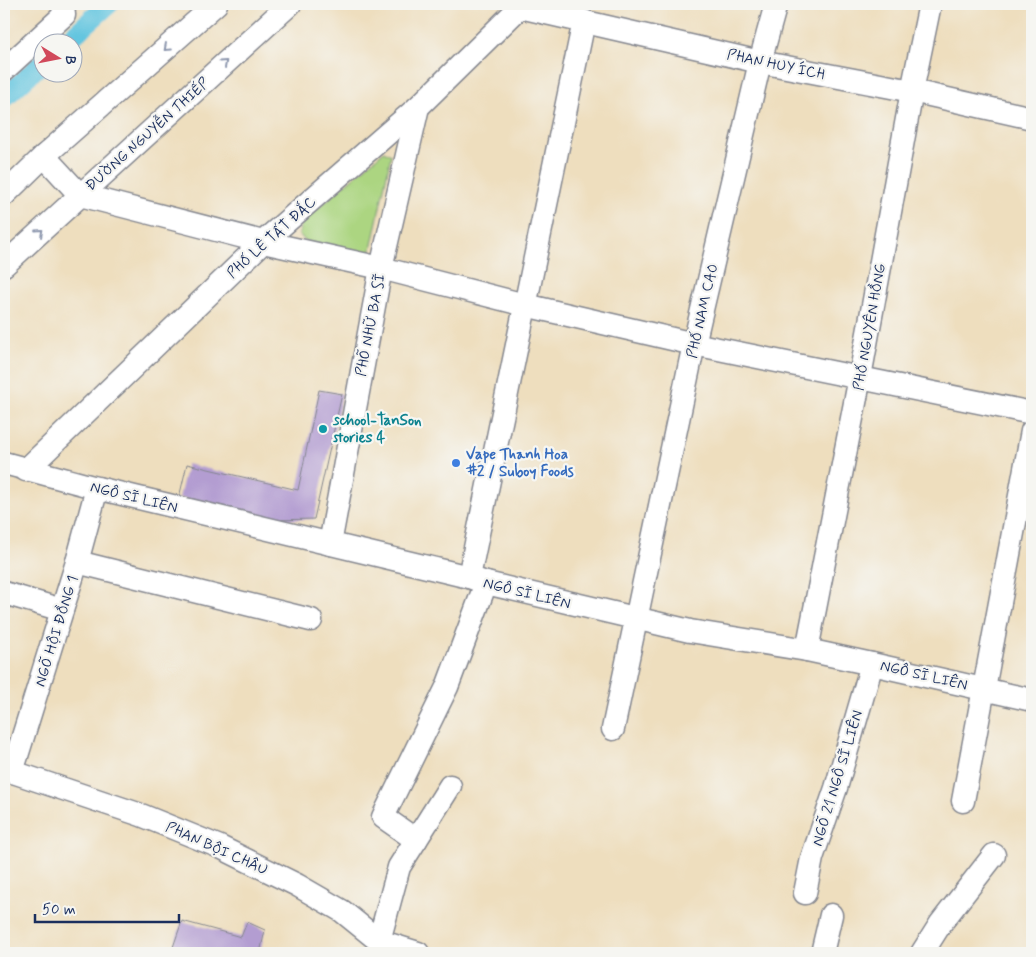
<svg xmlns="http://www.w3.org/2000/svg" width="1036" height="957" font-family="Mynerve,sans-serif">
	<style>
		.green { fill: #acd581; stroke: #648270 }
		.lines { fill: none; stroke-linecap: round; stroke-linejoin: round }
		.canal { stroke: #61c4df; stroke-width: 20 }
		.building { fill: #b39dd1 }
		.minor-casing { stroke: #84868e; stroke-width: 25 }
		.minor { stroke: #fff; stroke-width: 22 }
		.oneway { stroke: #8d97ae }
		.culture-dot { fill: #0f9aa8; stroke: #f6f6f2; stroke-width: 2 }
		.shop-dot { fill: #3f7fe0; stroke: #f6f6f2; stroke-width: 2 }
		.labels { text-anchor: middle; stroke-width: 4.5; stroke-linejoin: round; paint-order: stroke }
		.street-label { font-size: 15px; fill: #1b2f5e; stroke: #f6f6f2 }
		.culture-label { font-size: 15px; font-weight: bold; fill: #0d838f; stroke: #f6f6f2; text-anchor: start }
		.shop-label { font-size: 15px; font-weight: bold; fill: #366cbe; stroke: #f6f6f2; text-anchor: start }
	</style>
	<rect width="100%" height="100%" fill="#f6f6f2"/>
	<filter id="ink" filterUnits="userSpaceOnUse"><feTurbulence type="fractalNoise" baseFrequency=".02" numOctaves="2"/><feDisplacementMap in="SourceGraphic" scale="10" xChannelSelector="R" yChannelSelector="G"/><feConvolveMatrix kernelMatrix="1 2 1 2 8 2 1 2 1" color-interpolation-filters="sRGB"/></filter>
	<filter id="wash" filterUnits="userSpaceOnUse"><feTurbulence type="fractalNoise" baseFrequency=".0096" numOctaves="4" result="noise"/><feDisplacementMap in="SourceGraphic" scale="20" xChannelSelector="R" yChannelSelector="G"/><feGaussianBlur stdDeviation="1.12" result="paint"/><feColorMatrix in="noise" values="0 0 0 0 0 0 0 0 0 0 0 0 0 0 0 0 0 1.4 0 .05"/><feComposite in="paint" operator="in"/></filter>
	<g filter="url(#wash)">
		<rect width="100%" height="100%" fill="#eedebe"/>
		<path class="green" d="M384 151 391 155 370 254 305 241 299 234 301 223Z"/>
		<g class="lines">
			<g class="canal">
				<path d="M66 42 109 4"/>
				<path d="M4 98 42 63"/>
			</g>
		</g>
		<g id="blocks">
			<g class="building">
				<path d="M319 390 342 394 314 519 274 520 179 498 187 464 298 490Z"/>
				<path d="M182 921 241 937 247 922 265 930 260 953H171Z"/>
			</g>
		</g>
	</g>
	<g filter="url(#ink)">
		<use href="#blocks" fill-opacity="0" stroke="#84868e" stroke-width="1"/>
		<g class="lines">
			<defs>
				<g id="minor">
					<path d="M520 7 760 62 912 91 1032 118"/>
					<path d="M4 70 64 15 63 4"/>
					<path d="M44 156 80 195 263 242 381 268 525 305 694 344 1032 413"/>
					<path d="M4 195 44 156 216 4"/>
					<path d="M4 265 290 4"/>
					<path d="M4 463 97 488 469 577 486 583 690 631 807 650 872 664 1032 700"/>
					<path d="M26 470 263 242 418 107 520 7"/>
					<path d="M330 544 381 268 418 107"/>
					<path d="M77 562 311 620"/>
					<path d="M469 577 584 21"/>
					<path d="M4 593 62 610"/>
					<path d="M807 650 860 377 912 91 930 4"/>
					<path d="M613 729 694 344 760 62 776 4"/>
					<path d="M4 769 141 815 220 847 297 885 342 911 379 941 418 953"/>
					<path d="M12 772 77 562 97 488"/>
					<path d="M963 801 1032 431"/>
					<path d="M416 840 383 817 447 687 486 583"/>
					<path d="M805 893 812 858 836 788 872 664"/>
					<path d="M379 941 399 867 450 786"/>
					<path d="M822 953 831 915"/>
					<path d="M922 953 941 923 994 855"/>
				</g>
			</defs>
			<use href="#minor" class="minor-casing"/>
			<use href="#minor" class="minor"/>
		</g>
		<defs><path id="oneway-chevron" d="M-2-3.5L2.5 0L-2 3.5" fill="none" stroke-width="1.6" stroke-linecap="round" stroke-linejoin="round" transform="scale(1.25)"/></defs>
		<g class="oneway">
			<use href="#oneway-chevron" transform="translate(167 48) rotate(138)"/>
			<use href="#oneway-chevron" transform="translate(224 63) rotate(-42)"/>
			<use href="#oneway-chevron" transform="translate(40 232) rotate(-42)"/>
		</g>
	</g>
	<circle class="culture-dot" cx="323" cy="429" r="5"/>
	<circle class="shop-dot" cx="456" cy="463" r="5"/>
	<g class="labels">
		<g class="street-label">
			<text transform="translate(776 64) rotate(12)" y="5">PHAN HUY ÍCH</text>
			<text transform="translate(147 134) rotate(-42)" y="5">ĐƯỜNG NGUYỄN THIẾP</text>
			<text transform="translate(271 237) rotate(-42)" y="5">PHỐ LÊ TẤT ĐẮC</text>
			<text transform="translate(702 311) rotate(-77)" y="5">PHỐ NAM CAO</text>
			<text transform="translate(370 325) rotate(-79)" y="5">PHÕ NHỮ BA SĨ</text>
			<text transform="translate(869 327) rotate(-80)" y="5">PHỐ NGUYÊN HỒNG</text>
			<text transform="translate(134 497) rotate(14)" y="5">NGÔ SĨ LIÊN</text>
			<text transform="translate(527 593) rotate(14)" y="5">NGÔ SĨ LIÊN</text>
			<text transform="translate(56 631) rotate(-73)" y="5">NGÕ HỘI ĐỒNG 1</text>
			<text transform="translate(924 675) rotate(13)" y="5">NGÔ SĨ LIÊN</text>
			<text transform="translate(837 778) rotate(-73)" y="5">NGÕ 21 NGÔ SĨ LIÊN</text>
			<text transform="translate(217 848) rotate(24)" y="5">PHAN BỘI CHÂU</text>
		</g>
		<g class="culture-label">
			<text x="333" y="425">school-TanSon<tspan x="333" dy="17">stories 4</tspan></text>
		</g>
		<g class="shop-label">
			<text x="466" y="459">Vape Thanh Hoa<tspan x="466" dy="17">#2 / Suboy Foods</tspan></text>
		</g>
	</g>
	<rect width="1036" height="957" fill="none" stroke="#f6f6f2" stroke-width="20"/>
	<g transform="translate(58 58) rotate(100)"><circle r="24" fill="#f6f6f2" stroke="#9ea6b7"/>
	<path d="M0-4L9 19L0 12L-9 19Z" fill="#d1495b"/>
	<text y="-8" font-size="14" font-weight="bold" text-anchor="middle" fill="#1b2f5e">B</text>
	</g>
	<path d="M35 914v8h144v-8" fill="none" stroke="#1b2f5e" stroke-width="2.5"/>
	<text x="42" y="914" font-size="15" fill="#1b2f5e" stroke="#f6f6f2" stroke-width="4" paint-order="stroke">50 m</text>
</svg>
